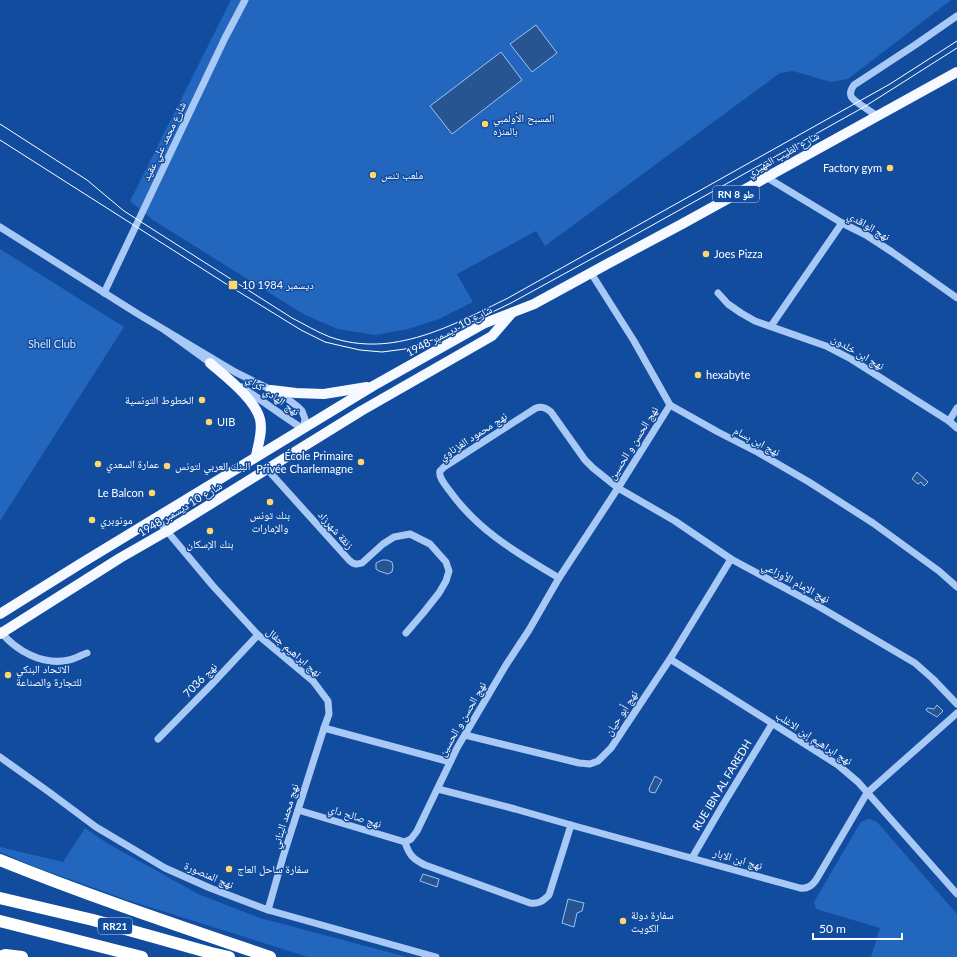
<svg xmlns="http://www.w3.org/2000/svg" width="957" height="957" font-family="Lato,'Noto Naskh Arabic',sans-serif">
	<style>
		.green { fill: #2366bd }
		.water { fill: #295492; stroke: #99c4f8 }
		.lines { fill: none; stroke-linecap: round; stroke-linejoin: round }
		.minor { stroke: #a8c9f5; stroke-width: 7 }
		.major { stroke: #f6f9ff; stroke-width: 10 }
		.highway { stroke: #fff; stroke-width: 12 }
		.tram { stroke: #fff; stroke-width: 1 }
		.poi-dot { fill: #ffd76c; stroke: #114c9f; stroke-width: 1.5 }
		.labels { text-anchor: middle; stroke-width: 3; stroke-linejoin: round; paint-order: stroke }
		.shield { fill: #114c9f; stroke: #b8c9e2; stroke-width: 1 }
		.shield-label { font-size: 10px; font-weight: bold; fill: #fff }
		.poi-label { font-size: 11px; fill: #fff; stroke: #114c9f; text-anchor: start }
		.street-label { font-size: 11px; fill: #fff; stroke: #114c9f }
		.park-label { font-size: 11px; fill: #d1e4fe; stroke: #114c9f }
	</style>
	<rect width="100%" height="100%" fill="#114c9f"/>
	<g class="green">
		<path d="M231 0H951L848 79 831 82 793 71 780 73 545 246 536 231 457 274 473 302 439 319 408 329 375 335 338 329 305 315 153 220 130 201Z"/>
		<path d="M0 249 124 327 0 521Z"/>
		<path d="M867 819H870L877 822 957 914V957H871L880 928 816 909 814 902 859 825 861 822Z"/>
		<path d="M85 828 105 842 198 894 260 918 407 957H308L127 900 33 866 0 852V847L63 862Z"/>
	</g>
	<g class="water">
		<path d="M536 25 557 53 532 72 510 44Z"/>
		<path d="M501 52 522 80 452 134 430 106Z"/>
		<path d="M917 472 928 482 924 486 921 482 918 484 912 479Z"/>
		<path d="M382 560H387L392 562 393 567 392 572 388 574 379 571 376 569V563Z"/>
		<path d="M937 705 943 711 937 717 927 711 926 709 928 708 934 709Z"/>
		<path d="M655 776 662 780 655 793 650 792 649 789Z"/>
		<path d="M423 874 439 879 437 887 420 881Z"/>
		<path d="M568 899 584 903 582 911 577 913 574 927 562 923Z"/>
	</g>
	<g class="lines">
		<g class="minor">
			<path d="M877 116C873 113 868 110 864 107 855 101 845 97 854 85L915 45 957 16"/>
			<path d="M766 177 842 223 866 235 892 252 957 298"/>
			<path d="M0 227 138 314 235 372 284 396 298 407 302 411 305 419 303 429 285 417 242 387"/>
			<path d="M591 273 634 341 670 405 718 432 759 453 809 482 873 523 939 571 957 587"/>
			<path d="M104 293 225 38 245 0"/>
			<path d="M718 293 728 304 741 313 755 321 826 346 851 359 949 421 957 408"/>
			<path d="M771 326 842 223"/>
			<path d="M166 331 213 365"/>
			<path d="M949 421 957 428"/>
			<path d="M267 469 349 560C353 564 356 565 362 563L383 544 394 537 410 534 430 544 446 562 449 571 446 581 439 593 424 612 406 633"/>
			<path d="M156 518 213 586 258 635 313 681 328 701 329 714 324 728 283 857 268 910"/>
			<path d="M559 578C517 553 478 531 449 490 446 486 438 477 440 471 441 470 444 467 444 467L536 408C542 406 546 408 551 412L585 460 593 468 618 488 675 521 731 559 818 606 915 663 933 679 957 704"/>
			<path d="M0 631C16 651 43 666 69 660 75 659 81 655 87 653"/>
			<path d="M670 659 713 686 838 765 858 782 957 894"/>
			<path d="M324 728 450 762"/>
			<path d="M465 735 579 763 590 764 598 761 611 748 670 659 731 559"/>
			<path d="M158 739 212 684 258 635"/>
			<path d="M0 757 49 792 96 827 165 868 210 888 268 910 436 957"/>
			<path d="M438 789 515 809 571 825 800 888C807 889 812 886 816 880L867 793 957 713"/>
			<path d="M298 810 405 842"/>
			<path d="M571 825 549 895C543 901 539 904 530 903L425 865C413 859 409 855 405 842L411 839 417 831 457 748 506 665 529 630 559 578 618 488 670 405"/>
			<path d="M692 858 724 803 772 724"/>
		</g>
		<g class="major">
			<path d="M210 363C226 377 254 398 260 419 263 431 258 445 256 456"/>
			<path d="M271 390 296 393 324 394 367 387"/>
			<path d="M0 614 80 564 373 386 485 323 534 304 609 263 682 224 957 72"/>
			<path d="M0 634 120 558 167 531 361 411 492 336 511 314"/>
		</g>
		<g class="highway">
			<path d="M0 860C89 896 179 926 270 957"/>
			<path d="M0 898 93 920 211 953 229 957"/>
			<path d="M0 921 142 957"/>
			<path d="M0 957 5 955 22 957"/>
		</g>
		<g class="tram">
			<path d="M0 124 87 180 124 211 292 318C304 324 317 332 330 337 393 359 453 325 508 298L890 84 957 41"/>
			<path d="M0 140 231 287 301 330 325 342 342 346 360 350 382 352 405 349 441 337 511 303 615 246 864 107 957 48"/>
		</g>
	</g>
	<g class="poi-dot">
		<circle cx="485" cy="124" r="4"/>
		<circle cx="890" cy="168" r="4"/>
		<circle cx="373" cy="175" r="4"/>
		<circle cx="706" cy="254" r="4"/>
		<rect x="228" y="280" width="10" height="10" rx="2"/>
		<circle cx="698" cy="375" r="4"/>
		<circle cx="202" cy="400" r="4"/>
		<circle cx="209" cy="422" r="4"/>
		<circle cx="361" cy="462" r="4"/>
		<circle cx="98" cy="464" r="4"/>
		<circle cx="167" cy="466" r="4"/>
		<circle cx="152" cy="493" r="4"/>
		<circle cx="270" cy="502" r="4"/>
		<circle cx="92" cy="520" r="4"/>
		<circle cx="210" cy="531" r="4"/>
		<circle cx="8" cy="675" r="4"/>
		<circle cx="229" cy="869" r="4"/>
		<circle cx="623" cy="921" r="4"/>
	</g>
	<g class="labels">
		<g class="shield">
			<rect x="713" y="186" width="46" height="16" rx="3"/>
			<rect x="98" y="918" width="34" height="16" rx="3"/>
		</g>
		<g class="shield-label">
			<text x="736" y="198">RN 8 طو</text>
			<text x="115" y="930">RR21</text>
		</g>
		<g class="poi-label">
			<text x="493" y="122">المسبح الأولمبي<tspan x="493" dy="13">بالمنزه</tspan></text>
			<text x="882" y="172" text-anchor="end">Factory gym</text>
			<text x="381" y="179">ملعب تنس</text>
			<text x="714" y="258">Joes Pizza</text>
			<text x="242" y="289">10 ديسمبر 1984</text>
			<text x="706" y="379">hexabyte</text>
			<text x="194" y="404" text-anchor="end">الخطوط التونسية</text>
			<text x="217" y="426">UIB</text>
			<text x="353" y="460" text-anchor="end">École Primaire<tspan x="353" dy="13">Privée Charlemagne</tspan></text>
			<text x="106" y="468">عمارة السعدي</text>
			<text x="175" y="470">البنك العربي لتونس</text>
			<text x="144" y="497" text-anchor="end">Le Balcon</text>
			<text x="270" y="519" text-anchor="middle">بنك تونس<tspan x="270" dy="13">والإمارات</tspan></text>
			<text x="100" y="524">مونوبري</text>
			<text x="210" y="548" text-anchor="middle">بنك الإسكان</text>
			<text x="16" y="673">الاتحاد البنكي<tspan x="16" dy="13">للتجارة والصناعة</tspan></text>
			<text x="237" y="873">سفارة ساحل العاج</text>
			<text x="631" y="919">سفارة دولة<tspan x="631" dy="13">الكويت</tspan></text>
		</g>
		<g class="street-label">
			<text transform="translate(164 141) rotate(-64)" y="4">شارع محمد علي عقيد</text>
			<text transform="translate(783 154) rotate(-29)" y="4">شارع الطيب المهيري</text>
			<text transform="translate(869 226) rotate(30)" y="4">نهج الواقدي</text>
			<text transform="translate(449 331) rotate(-28)" y="4">شارع 10 ديسمبر 1948</text>
			<text transform="translate(858 352) rotate(30)" y="4">نهج ابن خلدون</text>
			<text transform="translate(273 395) rotate(35)" y="4">نهج الهادي كراي</text>
			<text transform="translate(473 436) rotate(-33)" y="4">نهج محمود الغزناوي</text>
			<text transform="translate(757 441) rotate(28)" y="4">نهج ابن بسام</text>
			<text transform="translate(633 443) rotate(-58)" y="4">نهج الحسن و الحسين</text>
			<text transform="translate(180 509) rotate(-31)" y="4">شارع 10 ديسمبر 1948</text>
			<text transform="translate(336 530) rotate(48)" y="4">زنقة شهرزاد</text>
			<text transform="translate(796 582) rotate(28)" y="4">نهج الإمام الأوزاعي</text>
			<text transform="translate(294 652) rotate(41)" y="4">نهج ابراهيم جفال</text>
			<text transform="translate(200 680) rotate(-46)" y="4">نهج 7036</text>
			<text transform="translate(621 713) rotate(-57)" y="4">نهج أبو حيان</text>
			<text transform="translate(462 719) rotate(-60)" y="4">نهج الحسن و الحسين</text>
			<text transform="translate(814 738) rotate(33)" y="4">نهج ابراهيم إبن الاغلب</text>
			<text transform="translate(722 785) rotate(-59)" y="4">RUE IBN AL FAREDH</text>
			<text transform="translate(285 816) rotate(-73)" y="4">نهج محمد البناني</text>
			<text transform="translate(355 816) rotate(17)" y="4">نهج صالح داي</text>
			<text transform="translate(738 859) rotate(16)" y="4">نهج ابن الابار</text>
			<text transform="translate(209 875) rotate(23)" y="4">نهج المنصورة</text>
		</g>
		<g class="park-label">
			<text x="52" y="348">Shell Club</text>
		</g>
	</g>
	<path d="M813 933v6h89v-6" fill="none" stroke="#ffffff" stroke-width="2"/>
	<text x="819" y="933" font-size="12" fill="#ffffff" stroke="#114c9f" stroke-width="3" paint-order="stroke">50 m</text>
</svg>
